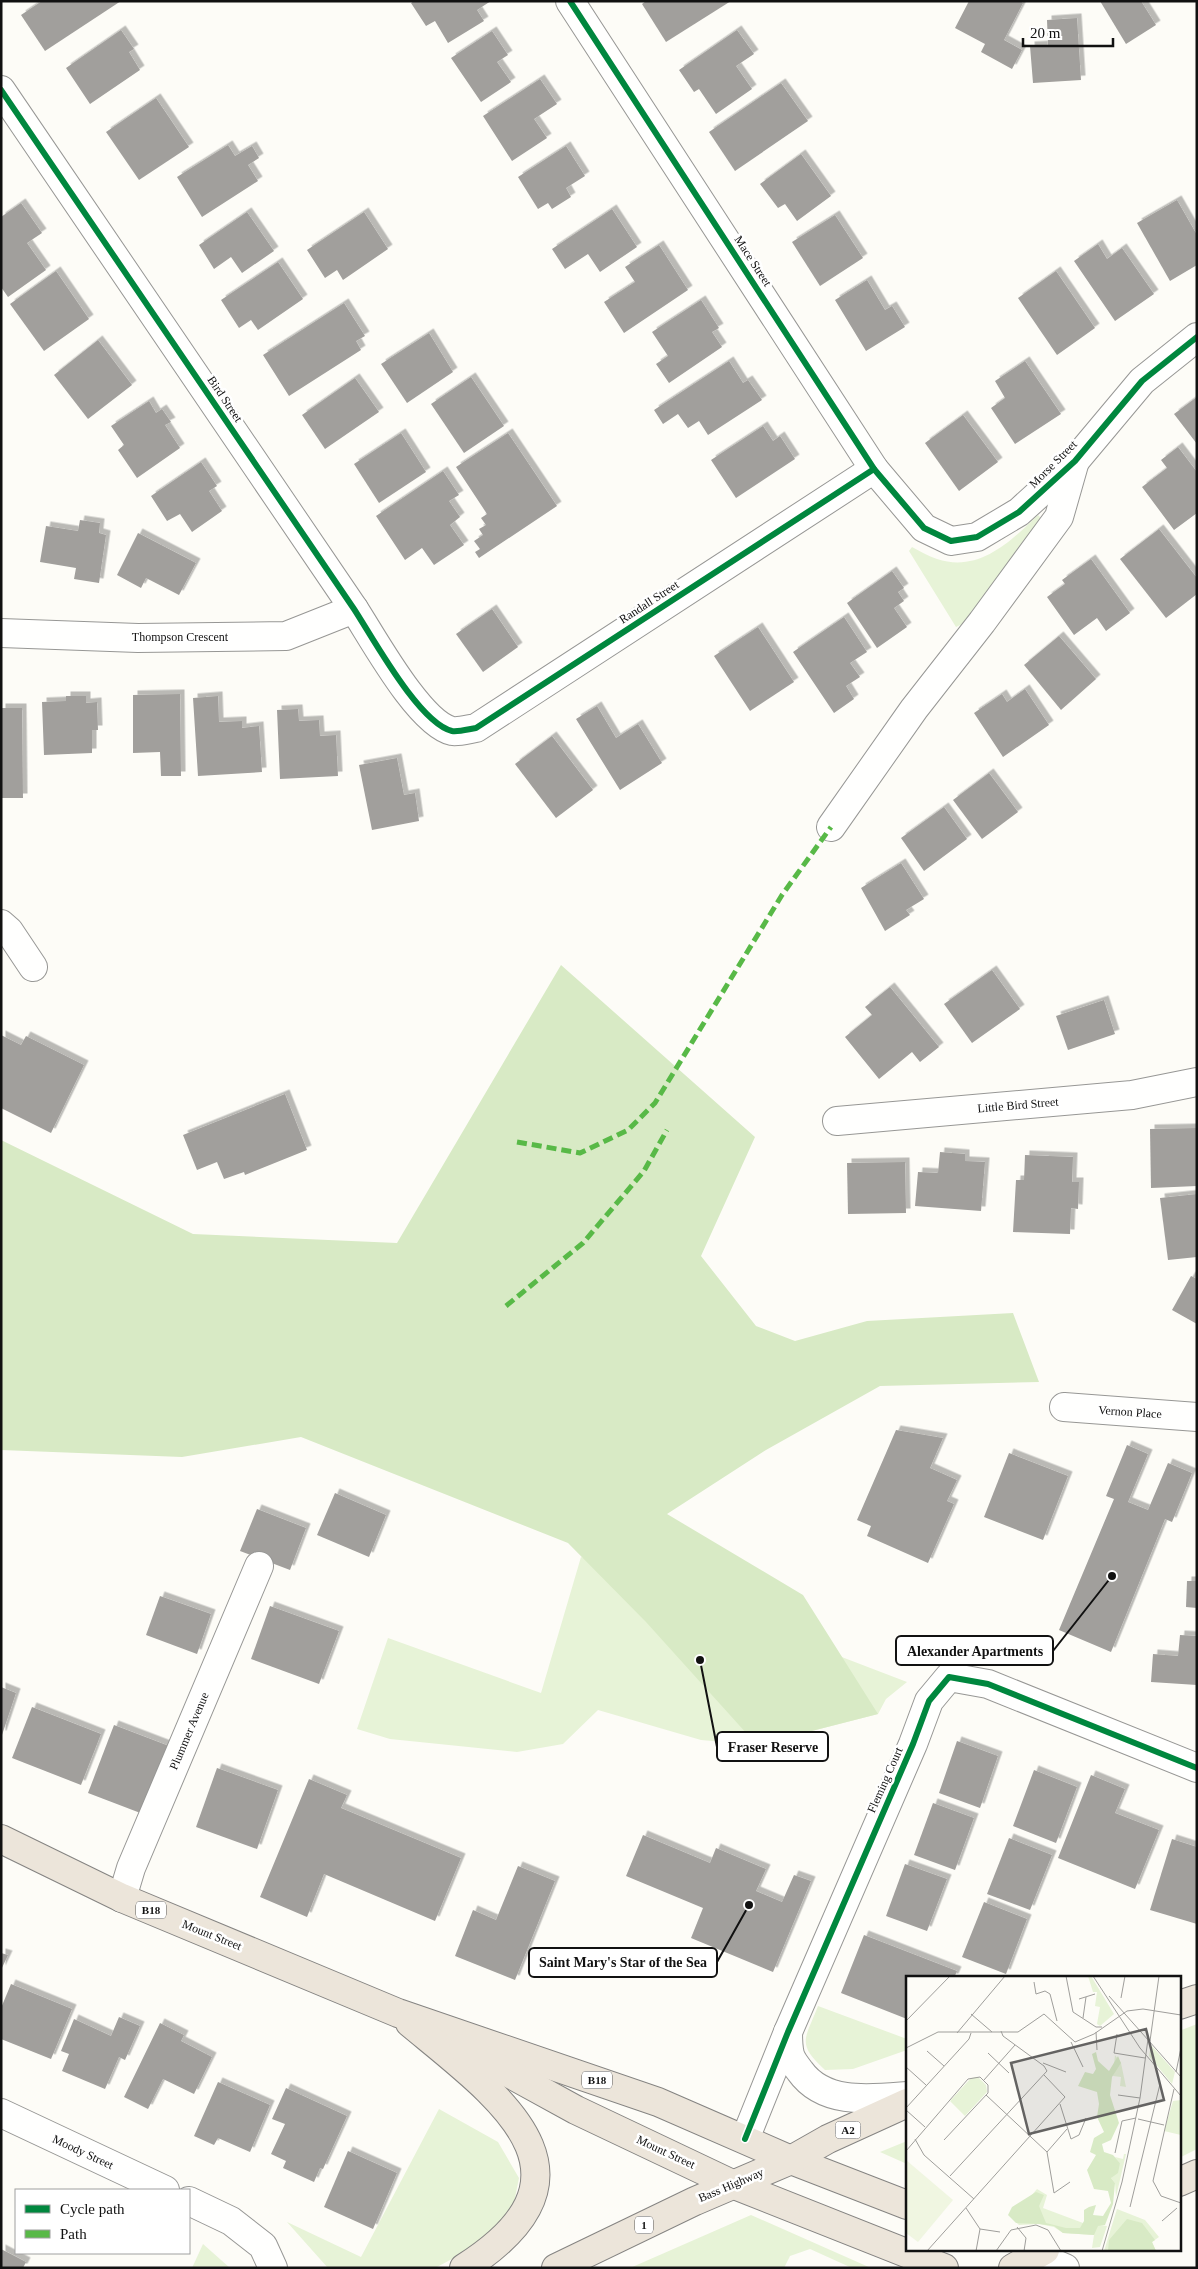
<svg xmlns="http://www.w3.org/2000/svg" width="1198" height="2269" font-family="'Times New Roman',serif">
	<style>
		.green { fill: #e7f3d7 }
		.forest { fill: #d8eac5 }
		.building { fill: #a19f9c; filter: url(#shadow) }
		.lines { fill: none; stroke-linecap: round; stroke-linejoin: round }
		.minor-casing { stroke: #979795; stroke-width: 30 }
		.tertiary-casing { stroke: #979795; stroke-width: 30 }
		.trunk-casing { stroke: #858482; stroke-width: 30 }
		.minor { stroke: #fffffe; stroke-width: 28 }
		.tertiary { stroke: #fffffe; stroke-width: 28 }
		.trunk { stroke: #ece5da; stroke-width: 28 }
		.quiet { stroke: #58b947; stroke-width: 5; stroke-dasharray: 10 5; stroke-linecap: butt }
		.cycleway-casing { stroke: #fff; stroke-width: 9 }
		.cycleway { stroke: #00873e; stroke-width: 6 }
		.labels { text-anchor: middle; stroke-width: 5; stroke-linejoin: round; paint-order: stroke }
		.shield { fill: #fff; stroke: #585858; stroke-width: 1 }
		.shield-label { font-size: 11px; font-weight: bold; fill: #111 }
		.street-label { font-size: 12px; fill: #111; stroke: #fff }
		.inset-road { fill: none; stroke: #9f9e9b; stroke-width: 1 }
		.view { fill: #646362; fill-opacity: 0.15; stroke: #646362; stroke-width: 2.5 }
		.inset-edge { fill: none; stroke: #111; stroke-width: 2.5 }
		.leader { fill: none; stroke: #111; stroke-width: 2 }
		.callout-dot { fill: #111; stroke: #fff; stroke-width: 2 }
		.callout { fill: #fff; stroke: #111; stroke-width: 2 }
		.callout-label { font-size: 14px; text-anchor: middle; font-weight: bold; fill: #111 }
	</style>
	<defs>
		<filter id="shadow"><feDropShadow dx="4.5" dy="-4.5" stdDeviation="0" flood-color="#0004"/></filter>
	</defs>
	<rect width="100%" height="100%" fill="#fdfcf7"/>
	<g class="green">
		<path d="M1038 515 1044 521 971 620 956 627 909 551 912 547C920 551 928 556 937 559 979 573 1011 541 1038 515Z"/>
		<path d="M581 1557 907 1682 886 1699 878 1714 757 1745 701 1740 598 1710 563 1744 517 1752 390 1739 357 1729 388 1638 541 1693Z"/>
		<path d="M818 2006 907 2039V2050L853 2069 825 2070C796 2043 805 2040 818 2006Z"/>
		<path d="M1197 2024V2149L1179 2158V2031Z"/>
		<path d="M439 2109 498 2142 519 2178 513 2208 492 2238 435 2268H328L287 2222 361 2257Z"/>
		<path d="M907 2141V2164L880 2152Z"/>
		<path d="M751 2215 871 2268H852L810 2249 790 2256 784 2268H630Z"/>
		<path d="M203 2244 230 2268H192Z"/>
	</g>
	<path class="forest" d="M561 965 755 1137 701 1256 756 1326 795 1341 867 1321 1013 1313 1039 1382 880 1386 766 1450 667 1514 803 1595 878 1714 757 1745 646 1622 568 1543 301 1437 182 1457 1 1450V1140L193 1234 397 1243Z"/>
	<g class="building">
		<path d="M42 1H121L45 51 21 15Z"/>
		<path d="M414 1H491L477 10 484 21 448 43 435 21 426 26 411 3Z"/>
		<path d="M646 1H731L666 42 642 4Z"/>
		<path d="M969 1H1020L1023 3 1004 40 1022 50 1012 69 981 52 985 44 955 28Z"/>
		<path d="M1100 1H1141L1156 25 1126 44Z"/>
		<path d="M1077 18 1081 80 1033 83 1030 46 1048 45 1047 20Z"/>
		<path d="M121 30 134 49 129 52 140 70 90 104 66 68Z"/>
		<path d="M737 30 754 54 736 66 752 89 716 114 699 89 694 92 679 70Z"/>
		<path d="M492 31 508 55 497 62 511 82 481 102 451 58Z"/>
		<path d="M540 79 557 104 534 119 547 138 512 161 483 116Z"/>
		<path d="M781 83 808 121 735 171 709 132Z"/>
		<path d="M156 98 189 147 139 180 106 132Z"/>
		<path d="M228 145 235 156 252 146 259 158 248 165 258 181 202 217 177 177Z"/>
		<path d="M566 146 585 176 566 188 571 197 552 209 548 203 538 209 518 177Z"/>
		<path d="M801 154 831 196 797 221 785 204 778 208 760 184Z"/>
		<path d="M1177 200 1197 235V265L1170 281 1137 223Z"/>
		<path d="M21 203 42 233 27 243 46 270 8 297 1 287V217Z"/>
		<path d="M612 209 637 247 600 272 588 254 565 269 552 249Z"/>
		<path d="M247 212 274 251 242 273 231 257 214 269 199 245Z"/>
		<path d="M364 212 388 249 343 280 337 270 325 278 307 250Z"/>
		<path d="M835 215 863 258 820 286 792 242Z"/>
		<path d="M1098 244 1107 259 1122 248 1154 294 1115 321 1074 261Z"/>
		<path d="M659 245 688 290 624 333 604 302 635 282 625 267Z"/>
		<path d="M278 262 303 299 258 330 251 320 239 328 221 300Z"/>
		<path d="M56 271 89 319 44 351 10 304Z"/>
		<path d="M1056 271 1095 328 1057 355 1018 298Z"/>
		<path d="M867 280 885 310 892 306 905 327 866 351 835 300Z"/>
		<path d="M701 300 719 328 712 332 722 347 669 383 656 364 668 356 652 332Z"/>
		<path d="M344 303 365 336 356 341 361 350 289 396 263 355Z"/>
		<path d="M429 333 453 372 407 403 381 364Z"/>
		<path d="M98 340 132 385 88 419 54 375Z"/>
		<path d="M729 361 743 383 748 380 762 400 708 435 699 421 688 428 678 414 663 424 654 410Z"/>
		<path d="M1025 361 1061 414 1015 444 991 408 1005 398 995 381Z"/>
		<path d="M471 377 504 426 464 453 431 404Z"/>
		<path d="M355 378 379 412 325 449 302 415Z"/>
		<path d="M1197 397V444L1174 414Z"/>
		<path d="M149 401 156 413 162 409 171 422 165 425 180 448 137 478 118 450 124 445 111 426Z"/>
		<path d="M963 415 998 462 959 491 925 443Z"/>
		<path d="M763 426 773 441 780 436 795 459 736 498 711 460Z"/>
		<path d="M401 433 426 472 379 503 354 464Z"/>
		<path d="M508 433 557 506 479 558 475 552 480 549 474 541 483 535 479 529 486 525 481 518 487 514 456 467Z"/>
		<path d="M1178 447 1197 472V513L1174 530 1142 487 1167 468 1161 460Z"/>
		<path d="M201 462 217 486 209 491 222 511 192 532 180 514 167 521 151 496Z"/>
		<path d="M443 471 459 495 449 501 460 517 450 525 464 545 434 565 422 548 405 560 376 516Z"/>
		<path d="M80 520 100 523 99 533 106 535 99 583 74 579 76 568 40 562 46 526 78 531Z"/>
		<path d="M1159 529 1197 578V594L1166 618 1120 559Z"/>
		<path d="M138 533 196 563 179 595 146 578 141 588 117 575Z"/>
		<path d="M1091 559 1130 613 1106 631 1097 618 1074 635 1047 597 1065 584 1062 580Z"/>
		<path d="M892 571 904 588 898 592 904 601 894 608 907 627 877 648 847 603Z"/>
		<path d="M492 609 518 647 483 672 456 634Z"/>
		<path d="M844 617 867 652 850 663 860 677 846 686 854 699 834 713 793 652Z"/>
		<path d="M758 627 794 682 750 711 714 656Z"/>
		<path d="M1059 636 1096 679 1061 710 1024 665Z"/>
		<path d="M1025 689 1049 725 1003 757 974 713 1002 694 1007 702Z"/>
		<path d="M180 694 181 776H161L160 752 133 753V695Z"/>
		<path d="M66 696H86V703L97 702 98 730H92V753L44 755 42 702 66 701Z"/>
		<path d="M218 696 219 722 242 721V728L259 726 262 772 198 776 193 698Z"/>
		<path d="M597 706 616 738 638 724 662 763 620 790 576 719Z"/>
		<path d="M1 708H22L23 798H1Z"/>
		<path d="M298 709 299 721 319 720 320 736 336 735 338 776 280 779 277 710Z"/>
		<path d="M552 736 593 790 556 818 515 764Z"/>
		<path d="M397 758 404 795 415 793 419 821 372 830 359 765Z"/>
		<path d="M989 773 1018 812 982 839 953 800Z"/>
		<path d="M944 807 967 839 924 871 901 838Z"/>
		<path d="M901 863 924 899 906 910 910 915 885 931 861 888Z"/>
		<path d="M992 970 1020 1009 972 1043 944 1004Z"/>
		<path d="M890 987 939 1047 920 1062 912 1052 879 1079 845 1037 872 1015 865 1007Z"/>
		<path d="M1104 1000 1115 1034 1068 1050 1056 1016Z"/>
		<path d="M1 1035 21 1045 26 1036 84 1065 51 1133 1 1108Z"/>
		<path d="M285 1094 307 1150 245 1175 244 1172 224 1179 217 1162 197 1170 183 1135Z"/>
		<path d="M1197 1128V1186L1151 1188 1150 1129Z"/>
		<path d="M940 1152 965 1154V1161L985 1162 981 1211 915 1206 918 1172 938 1173Z"/>
		<path d="M1025 1155 1073 1157 1072 1182H1079L1078 1209 1071 1208 1070 1234 1013 1232 1016 1180H1024Z"/>
		<path d="M905 1162 906 1213 848 1214 847 1163Z"/>
		<path d="M1197 1194V1257L1168 1260 1160 1198Z"/>
		<path d="M1191 1276 1197 1279V1324L1172 1310Z"/>
		<path d="M896 1430 943 1438 930 1468 957 1480 947 1501 954 1504 928 1563 867 1536 871 1526 857 1520Z"/>
		<path d="M1127 1445 1148 1454 1128 1502 1148 1510 1168 1463 1192 1473 1172 1522 1165 1519 1111 1652 1059 1630 1114 1499 1106 1496Z"/>
		<path d="M1009 1453 1068 1476 1043 1540 984 1517Z"/>
		<path d="M335 1493 386 1515 369 1557 317 1535Z"/>
		<path d="M257 1509 306 1528 290 1570 240 1551Z"/>
		<path d="M1187 1581H1197V1608L1186 1607Z"/>
		<path d="M160 1596 211 1614 197 1654 146 1635Z"/>
		<path d="M270 1606 339 1631 319 1684 251 1659Z"/>
		<path d="M1180 1635 1197 1636V1685L1151 1682 1153 1654 1178 1656Z"/>
		<path d="M1 1687 16 1693 2 1735H1Z"/>
		<path d="M32 1707 101 1734 81 1785 12 1758Z"/>
		<path d="M114 1725 169 1746 143 1814 88 1793Z"/>
		<path d="M957 1741 998 1756 980 1808 939 1793Z"/>
		<path d="M217 1768 278 1790 257 1849 196 1827Z"/>
		<path d="M1034 1770 1077 1787 1056 1843 1013 1826Z"/>
		<path d="M1091 1775 1125 1789 1115 1813 1159 1830 1135 1889 1058 1858Z"/>
		<path d="M309 1779 347 1795 341 1808 461 1858 435 1921 324 1874 307 1917 260 1897Z"/>
		<path d="M933 1803 974 1818 955 1870 914 1855Z"/>
		<path d="M643 1835 710 1863 716 1848 766 1869 756 1891 782 1902 794 1875 811 1881 773 1972 691 1938 703 1908 626 1876Z"/>
		<path d="M1009 1838 1052 1855 1030 1910 987 1894Z"/>
		<path d="M1172 1839 1197 1847V1924L1150 1910Z"/>
		<path d="M905 1864 947 1879 927 1931 886 1916Z"/>
		<path d="M518 1866 555 1881 515 1980 455 1956 473 1910 496 1920Z"/>
		<path d="M984 1902 1027 1919 1006 1974 962 1957Z"/>
		<path d="M864 1935 957 1971 954 1978H907V2019L841 1993Z"/>
		<path d="M1 1953 8 1955 1 1970Z"/>
		<path d="M11 1984 72 2009 51 2059 1 2039V2008Z"/>
		<path d="M119 2017 140 2026 125 2060 119 2057 105 2089 62 2071 69 2054 61 2051 74 2019 111 2036Z"/>
		<path d="M160 2023 184 2035 181 2041 212 2057 194 2094 163 2079 148 2109 124 2097Z"/>
		<path d="M218 2082 270 2105 250 2152 218 2138 214 2145 194 2136Z"/>
		<path d="M286 2088 347 2116 323 2169 320 2168 314 2182 283 2168 286 2161 271 2154 285 2124 272 2119Z"/>
		<path d="M348 2151 397 2173 373 2229 324 2207Z"/>
		<path d="M1 2249 26 2262 23 2268H1Z"/>
	</g>
	<g class="lines">
		<defs>
			<g id="minor">
				<path d="M570 1 874 469 924 528 951 541 977 537 1019 512 1075 461 1142 381 1197 337"/>
				<path d="M1 90 354 609C373 638 419 723 452 731 459 732 469 729 476 728L874 469"/>
				<path d="M1 633 138 638 286 636 354 609"/>
				<path d="M831 827 914 709 982 622 1059 517 1075 461"/>
				<path d="M1 924 9 931 33 967"/>
				<path d="M837 1121 1132 1095 1197 1082"/>
				<path d="M1064 1407 1197 1417"/>
				<path d="M122 1898 131 1868 259 1566"/>
				<path d="M788 2032C788 2039 788 2047 790 2055 792 2061 796 2066 800 2071 824 2105 870 2099 907 2096"/>
				<path d="M1 2113 165 2190"/>
				<path d="M745 2139 788 2032 913 1744 929 1701 949 1677 988 1684 1197 1768"/>
				<path d="M189 2201 231 2221 263 2246 273 2268"/>
			</g>
			<path id="tertiary" d="M1035 2255 1065 2268"/>
			<g id="trunk">
				<path d="M1 1839 122 1898 398 2013 658 2102 791 2160 907 2205"/>
				<path d="M1179 2005 1197 1999"/>
				<path d="M410 2023C498 2096 612 2174 464 2268"/>
				<path d="M463 2048 576 2110 732 2184 944 2268"/>
				<path d="M1179 2182 1197 2174"/>
				<path d="M556 2268 695 2201 791 2160 828 2139 907 2103"/>
				<path d="M1013 2268 1045 2250"/>
			</g>
		</defs>
		<use href="#minor" class="minor-casing"/>
		<use href="#tertiary" class="tertiary-casing"/>
		<use href="#trunk" class="trunk-casing"/>
		<use href="#minor" class="minor"/>
		<use href="#tertiary" class="tertiary"/>
		<use href="#trunk" class="trunk"/>
		<g class="quiet">
			<path d="M517 1142 580 1153 628 1130 655 1103 782 895 831 827"/>
			<path d="M506 1306 583 1243 644 1171 667 1130"/>
		</g>
		<defs>
			<g id="cycleway">
				<path d="M570 1 874 469 924 528 951 541 977 537 1019 512 1075 461 1142 381 1197 337"/>
				<path d="M1 90 354 609C373 638 419 723 452 731 459 732 469 729 476 728L874 469"/>
				<path d="M745 2139 788 2032 913 1744 929 1701 949 1677 988 1684 1197 1768"/>
			</g>
		</defs>
		<use href="#cycleway" class="cycleway-casing"/>
		<use href="#cycleway" class="cycleway"/>
	</g>
	<g class="labels">
		<g class="shield">
			<rect x="136" y="1901.5" width="30" height="17" rx="4"/>
			<rect x="582" y="2071.5" width="30" height="17" rx="4"/>
			<rect x="835.5" y="2121.5" width="25" height="17" rx="4"/>
			<rect x="635" y="2216.5" width="18" height="17" rx="4"/>
		</g>
		<g class="shield-label">
			<text x="151" y="1914">B18</text>
			<text x="597" y="2084">B18</text>
			<text x="848" y="2134">A2</text>
			<text x="644" y="2229">1</text>
		</g>
		<g class="street-label">
			<text transform="translate(753 261) rotate(57)" y="4">Mace Street</text>
			<text transform="translate(225 399) rotate(56)" y="4">Bird Street</text>
			<text transform="translate(1053 464) rotate(-45)" y="4">Morse Street</text>
			<text transform="translate(649 602) rotate(-33)" y="4">Randall Street</text>
			<text x="180" y="641">Thompson Crescent</text>
			<text transform="translate(1018 1105) rotate(-5)" y="4">Little Bird Street</text>
			<text transform="translate(1130 1412) rotate(4)" y="4">Vernon Place</text>
			<text transform="translate(189 1731) rotate(-67)" y="4">Plummer Avenue</text>
			<text transform="translate(885 1780) rotate(-66)" y="4">Fleming Court</text>
			<text transform="translate(212 1935) rotate(22)" y="4">Mount Street</text>
			<text transform="translate(83 2152) rotate(25)" y="4">Moody Street</text>
			<text transform="translate(666 2152) rotate(25)" y="4">Mount Street</text>
			<text transform="translate(731 2185) rotate(-23)" y="4">Bass Highway</text>
		</g>
	</g>
	<g transform="translate(906 1976)">
		<rect width="275" height="275" fill="#fdfcf7"/>
		<path d="M182 0H185L208 38 194 50 191 48 194 31 189 30 191 16H187ZM245 69 269 96 266 108 243 80ZM209 79 215 87 220 111 214 110 215 101 207 100ZM72 101 80 109 81 116 59 140 44 125 65 102ZM275 124V159L258 155 267 125ZM218 178H220L210 221 209 207 205 202 214 187 209 181 217 183ZM131 213 141 219 137 232 177 247 201 250 194 271 186 272 188 259 157 257 148 251 133 248 113 249 106 242ZM211 233 239 244 253 261 246 266 250 275H198Z" fill="#e7f3d7"/>
		<path d="M190 76 192 85 203 95 212 80 215 87 206 101 204 119 213 147 205 164 196 168 198 176 207 179 214 187 212 197 205 202 209 207 207 228 199 249 192 250 188 259 157 257 148 250 133 248 110 247 102 239 106 231 130 216 138 219 133 230 140 247 160 252H174L178 245V234L183 231 190 229 187 239 197 240 205 227 202 215 188 213 181 194 190 179 184 176 188 162 198 156 191 141 193 128 191 116 172 110 179 96 187 98 190 93 186 78ZM221 243 236 247 249 264 246 266 250 275H202L203 264Z" fill="#d8eac5"/>
		<path d="M0 184 47 224 12 266 0 257Z" fill="#f0f6e1"/>
		<path class="inset-road" d="M160 0 167 36 190 51H196M187 0 234 72 275 120M128 6 130 18 139 15 144 18 151 45M203 20 275 101M215 22 219 0M173 23 189 18M65 38 86 56M177 42 180 21M0 45 44 0M190 56 191 74M51 57 99 0M211 58 208 77 239 82M244 65 253 0M165 66 177 91M0 72 32 56H112L138 38 169 66 188 58 221 35 237 33 275 39M21 75 38 90M82 77 103 97M137 87 160 96M0 91 20 109M270 96 275 72M78 104 109 69M268 113 247 205 255 220 275 227M80 119 141 176 148 217 164 206M212 119 234 122M154 128 165 163 173 159 180 142M0 132 63 63 65 57M0 134 19 151M232 143 258 149M9 163 18 179 68 223M0 175 62 103 74 101 82 109V117L38 164M141 176 161 153M209 177 216 145 230 142M44 200 141 95 138 90 97 60 95 55M224 231 254 108M60 232 74 253 70 275M256 245 271 232M111 251 120 262 118 275M74 253 94 256M21 275 159 121 138 99M90 275 105 254 130 249 142 254 155 275M174 275H191M196 275 216 206 234 122 242 63"/>
		<path class="view" d="M240 53 258 124 123 158 105 87Z"/>
		<rect width="275" height="275" class="inset-edge"/>
	</g>
	<path class="leader" d="M1112 1576L1053 1651M700 1660L717 1747M749 1905L717 1962"/>
	<g class="callout-dot">
		<circle cx="1112" cy="1576" r="5"/>
		<circle cx="700" cy="1660" r="5"/>
		<circle cx="749" cy="1905" r="5"/>
	</g>
	<g class="callout">
		<rect x="896" y="1636" width="157" height="29" rx="5"/>
		<rect x="717" y="1732" width="111" height="29" rx="5"/>
		<rect x="529" y="1948" width="188" height="29" rx="5"/>
	</g>
	<g class="callout-label">
		<text x="975" y="1656">Alexander Apartments</text>
		<text x="773" y="1752">Fraser Reserve</text>
		<text x="623" y="1967">Saint Mary's Star of the Sea</text>
	</g>
	<rect width="1198" height="2269" fill="none" stroke="#111111" stroke-width="5"/>
	<rect x="15" y="2189" width="175" height="65" fill="#ffffff" stroke="#a0a0a0"/>
	<rect x="25" y="2205" width="25" height="8" fill="#00873e" stroke="#a0a0a0"/>
	<text x="60" y="2214" font-size="15" fill="#111111">Cycle path</text>
	<rect x="25" y="2230" width="25" height="8" fill="#58b947" stroke="#a0a0a0"/>
	<text x="60" y="2239" font-size="15" fill="#111111">Path</text>
	<path d="M1023 38v8h90v-8" fill="none" stroke="#111111" stroke-width="2.5"/>
	<text x="1030" y="38" font-size="15" fill="#111111" stroke="#ffffff" stroke-width="4" paint-order="stroke">20 m</text>
</svg>
